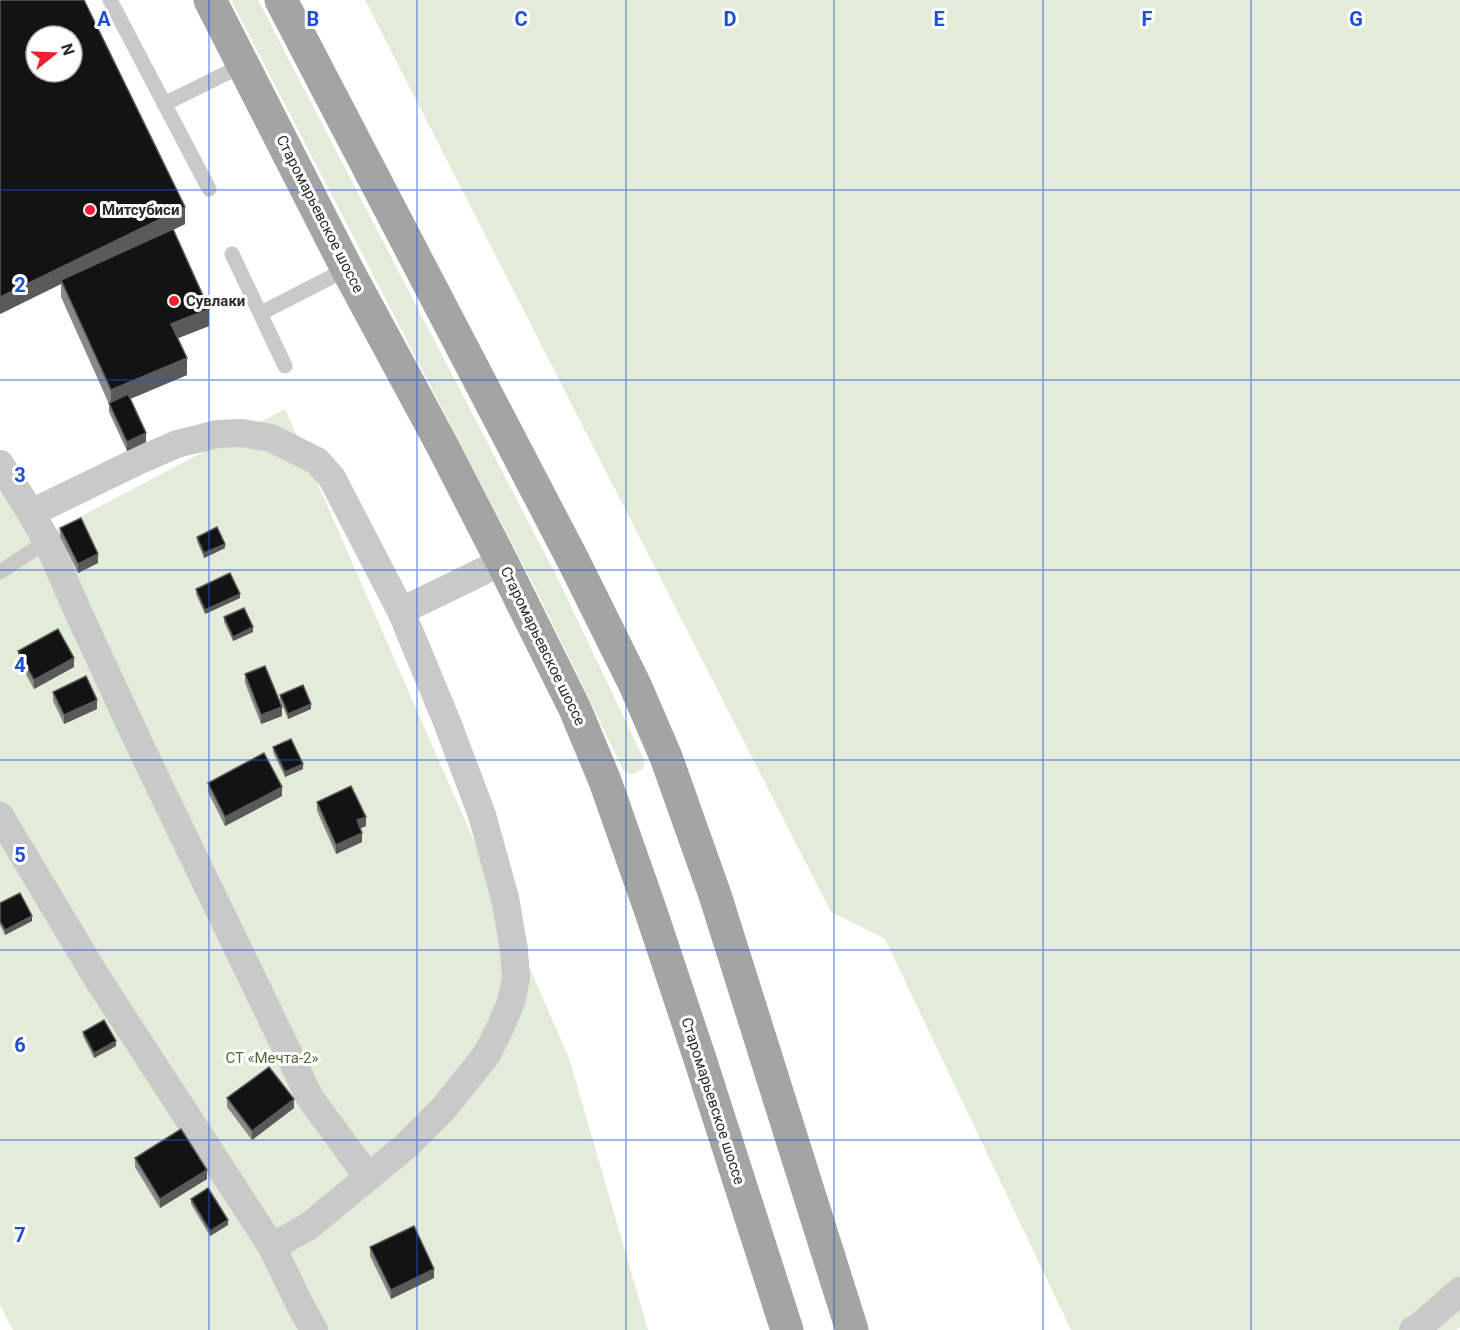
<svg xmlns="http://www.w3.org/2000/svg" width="1460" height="1330" font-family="Roboto,sans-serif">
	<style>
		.green { fill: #e3ecd8 }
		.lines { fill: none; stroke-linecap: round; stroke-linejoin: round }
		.service { stroke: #c9c9c9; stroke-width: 15 }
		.minor { stroke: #c9c9c9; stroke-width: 28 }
		.primary { stroke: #a4a4a4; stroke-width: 33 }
		.wall { fill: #898989 }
		.shaded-wall { fill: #5a5a5a }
		.building { fill: #131313; stroke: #5a5a5a; stroke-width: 1.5; fill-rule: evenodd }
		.grid { fill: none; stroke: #1d4ed8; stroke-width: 1.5; stroke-opacity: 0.55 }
		.poi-dot { fill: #f31e33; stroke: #fff; stroke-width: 2 }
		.labels { text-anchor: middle; stroke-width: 6; stroke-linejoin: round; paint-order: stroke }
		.poi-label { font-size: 15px; font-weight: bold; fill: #2c2c2c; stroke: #fff; text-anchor: start }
		.street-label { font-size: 15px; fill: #2c2c2c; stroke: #fff }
		.park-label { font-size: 15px; fill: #506b37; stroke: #fff }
		.grid-label { font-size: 20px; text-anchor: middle; font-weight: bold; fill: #1d4ed8; stroke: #fff; stroke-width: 6; stroke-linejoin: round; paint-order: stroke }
	</style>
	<rect width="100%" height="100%" fill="#fff"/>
	<g class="green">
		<path d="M231 0H258L558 579 645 762 643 769 631 775 623 770 580 680 536 590Z"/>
		<path d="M365 0H1460V1327L1456 1330H1071L885 939 831 912Z"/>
		<path d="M285 409 569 1058 648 1330H13L0 1305V481L32 542Z"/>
	</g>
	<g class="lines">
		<g class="service">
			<path d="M110 0 209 189"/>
			<path d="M164 104 243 65"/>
			<path d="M232 254 285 366"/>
			<path d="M261 313 347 269"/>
			<path d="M0 572 47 541"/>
		</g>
		<g class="minor">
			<path d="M0 464 31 513 47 541 79 614 142 750 310 1098 368 1177"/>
			<path d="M401 611 502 562"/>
			<path d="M0 816 97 978 272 1247 309 1226 406 1146 444 1108 487 1054 500 1028 511 1002 516 978 514 950 505 898 482 815 447 722 401 611 332 478 317 461 271 438 242 433 217 434 177 444 138 461 31 513"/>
			<path d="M272 1247 300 1305 314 1330"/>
			<path d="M1413 1330 1419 1327 1460 1291"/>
		</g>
		<g class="primary">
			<path d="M210 0 347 269 442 445 502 562 575 709 605 781 650 909 700 1059 787 1330"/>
			<path d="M281 0 573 560 635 685 666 757 715 895 852 1330"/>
		</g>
	</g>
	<g class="wall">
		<path d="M0 0 185 224 173 230 209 326 178 338 187 375 130 399 146 442 127 451 109 412V404L61 297V284L0 314Z"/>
		<path d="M60 528 98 563 78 573 60 537Z"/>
		<path d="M197 537 225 548 204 558 197 541Z"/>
		<path d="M196 589 240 598 205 614 196 594Z"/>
		<path d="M224 617 253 632 233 641 224 622Z"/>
		<path d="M18 651 74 667 34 689 18 660Z"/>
		<path d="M245 674 282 716 261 724 245 683Z"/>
		<path d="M53 692 97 709 64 724 53 701Z"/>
		<path d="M280 695 311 709 288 719 280 699Z"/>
		<path d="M273 747 303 769 285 777 273 752Z"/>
		<path d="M208 783 282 796 225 826 208 792Z"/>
		<path d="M317 802 366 826 360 828 362 842 336 854 317 811Z"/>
		<path d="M0 903 32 921 5 935 0 925Z"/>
		<path d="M83 1032 116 1046 94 1058 83 1036Z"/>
		<path d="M227 1098 294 1108 252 1140 227 1107Z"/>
		<path d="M135 1158 207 1179 160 1208 135 1167Z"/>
		<path d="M191 1199 228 1225 210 1236 191 1204Z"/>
		<path d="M370 1247 434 1278 391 1299 370 1256Z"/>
	</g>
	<g class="shaded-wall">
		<path d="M185 207V224L62 284 61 280V284L0 314V297Z"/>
		<path d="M209 309V326L171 341V324Z"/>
		<path d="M187 358V375L111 407V390Z"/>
		<path d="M146 433V442L127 451V442Z"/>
		<path d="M225 544V548L204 558V553Z"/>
		<path d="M98 554V563L78 573V564Z"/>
		<path d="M240 594V598L205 614V610Z"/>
		<path d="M253 627V632L233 641V637Z"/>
		<path d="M74 658V667L34 689V680Z"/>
		<path d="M97 700V709L64 724V715Z"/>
		<path d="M311 704V709L288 719V714Z"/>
		<path d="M282 707V716L261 724V715Z"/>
		<path d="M303 764V769L285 777V772Z"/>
		<path d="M282 787V796L225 826V817Z"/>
		<path d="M366 817V826L357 830V820Z"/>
		<path d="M362 833V842L336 854V845Z"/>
		<path d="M32 916V921L5 935V930Z"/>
		<path d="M116 1041V1046L94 1058V1053Z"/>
		<path d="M294 1099V1108L252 1140V1131Z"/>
		<path d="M207 1170V1179L160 1208V1199Z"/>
		<path d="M228 1220V1225L210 1236V1231Z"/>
		<path d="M434 1269V1278L391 1299V1290Z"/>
	</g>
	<g class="building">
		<path d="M0 0H84L185 207 0 297ZM36 36H72V72H36Z"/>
		<path d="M173 229 209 309 171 324 187 358 111 390 61 280Z"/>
		<path d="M128 394 146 433 127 442 109 403Z"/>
		<path d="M81 518 98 554 78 564 60 528Z"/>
		<path d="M217 527 225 544 204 553 197 537Z"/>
		<path d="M230 573 240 594 205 610 196 589Z"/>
		<path d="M244 608 253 627 233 637 224 617Z"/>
		<path d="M58 629 74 658 34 680 18 651Z"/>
		<path d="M265 666 282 707 261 715 245 674Z"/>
		<path d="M86 676 97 700 64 715 53 692Z"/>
		<path d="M303 685 311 704 288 714 280 695Z"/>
		<path d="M291 739 303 764 285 772 273 747Z"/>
		<path d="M264 753 282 787 225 817 208 783Z"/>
		<path d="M351 786 366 817 357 820 362 833 336 845 317 802Z"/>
		<path d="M20 893 32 916 5 930 0 921V903Z"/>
		<path d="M104 1020 116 1041 94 1053 83 1032Z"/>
		<path d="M269 1067 294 1099 252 1131 227 1098Z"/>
		<path d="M181 1129 207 1170 160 1199 135 1158Z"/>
		<path d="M208 1188 228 1220 210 1231 191 1199Z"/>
		<path d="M414 1226 434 1269 391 1290 370 1247Z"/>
	</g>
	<path class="grid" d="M209 0V1330M417 0V1330M626 0V1330M834 0V1330M1043 0V1330M1251 0V1330M0 190H1460M0 380H1460M0 570H1460M0 760H1460M0 950H1460M0 1140H1460"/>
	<g class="poi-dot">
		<circle cx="90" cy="210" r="6"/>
		<circle cx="174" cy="301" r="6"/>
	</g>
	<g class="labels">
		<g class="poi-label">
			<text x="102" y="215">Митсубиси</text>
			<text x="186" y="306">Сувлаки</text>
		</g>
		<g class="street-label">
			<text transform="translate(320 214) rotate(63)" y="5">Старомарьевское шоссе</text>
			<text transform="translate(543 646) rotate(64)" y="5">Старомарьевское шоссе</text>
			<text transform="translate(713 1101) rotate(72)" y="5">Старомарьевское шоссе</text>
		</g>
		<g class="park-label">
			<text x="272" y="1063">СТ «Мечта-2»</text>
		</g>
	</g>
	<g class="grid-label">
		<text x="104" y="26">A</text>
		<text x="313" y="26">B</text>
		<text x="521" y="26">C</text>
		<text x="730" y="26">D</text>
		<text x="939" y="26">E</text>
		<text x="1147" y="26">F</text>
		<text x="1356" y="26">G</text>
		<text x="20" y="292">2</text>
		<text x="20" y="482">3</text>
		<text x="20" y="672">4</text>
		<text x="20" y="862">5</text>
		<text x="20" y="1052">6</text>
		<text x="20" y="1242">7</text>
	</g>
	<g transform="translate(54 54) rotate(72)"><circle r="28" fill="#ffffff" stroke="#ababab" stroke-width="1.5"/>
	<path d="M0-4.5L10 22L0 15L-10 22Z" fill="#f31e33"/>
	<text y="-9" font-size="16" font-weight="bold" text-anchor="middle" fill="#2c2c2c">N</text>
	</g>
</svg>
